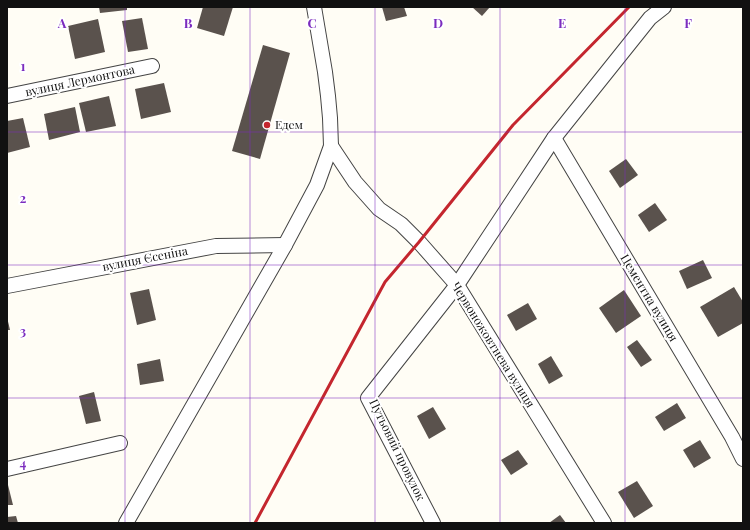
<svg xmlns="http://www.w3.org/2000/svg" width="750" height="530" font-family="'Playfair Display',serif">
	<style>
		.building { fill: #5a524d }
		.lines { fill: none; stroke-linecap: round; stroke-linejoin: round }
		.minor-casing { stroke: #444; stroke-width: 16 }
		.minor { stroke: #fff; stroke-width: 14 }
		.rail { stroke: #c4262e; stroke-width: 3 }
		.grid { fill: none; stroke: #7b2cbf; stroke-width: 1; stroke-opacity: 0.55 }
		.poi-dot { fill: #c4262e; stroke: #fff; stroke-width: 1.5 }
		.labels { text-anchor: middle; stroke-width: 4; stroke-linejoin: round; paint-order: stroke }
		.street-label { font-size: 12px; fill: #111; stroke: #fff }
		.poi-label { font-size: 12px; fill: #111; stroke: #fff; text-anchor: start }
		.grid-label { font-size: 13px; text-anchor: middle; font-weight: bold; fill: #7b2cbf; stroke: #fff; stroke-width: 4; stroke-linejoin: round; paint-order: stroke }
	</style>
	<rect width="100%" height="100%" fill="#fffdf5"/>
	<g class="building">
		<path d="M99 7H127V10L100 13Z"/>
		<path d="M203 7H233L224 36 197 28Z"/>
		<path d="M382 7H404L407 16 386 21Z"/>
		<path d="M472 7H490L482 16Z"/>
		<path d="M142 18 148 49 128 52 122 21Z"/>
		<path d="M98 19 105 52 75 59 68 26Z"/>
		<path d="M263 45 290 53 260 159 232 151Z"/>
		<path d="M164 83 171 112 141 119 135 89Z"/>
		<path d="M109 96 116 126 86 132 79 103Z"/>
		<path d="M75 107 80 132 49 140 44 114Z"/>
		<path d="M23 118 30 147 7 153V121Z"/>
		<path d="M626 159 638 175 620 188 609 171Z"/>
		<path d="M655 203 667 220 649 232 638 215Z"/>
		<path d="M703 260 712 278 687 289 679 271Z"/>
		<path d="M734 287 743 302V323L718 337 700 307Z"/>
		<path d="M149 289 156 320 137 325 130 293Z"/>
		<path d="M624 290 641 316 616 333 599 308Z"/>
		<path d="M528 303 537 319 516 331 507 315Z"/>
		<path d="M7 317 10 330H7Z"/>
		<path d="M637 340 652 360 641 367 627 347Z"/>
		<path d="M551 356 563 376 549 384 538 364Z"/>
		<path d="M160 359 164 381 140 385 137 364Z"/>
		<path d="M94 392 101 421 86 424 79 396Z"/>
		<path d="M677 403 686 418 664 431 655 417Z"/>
		<path d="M433 407 446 429 429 439 417 416Z"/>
		<path d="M700 440 711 458 694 468 683 450Z"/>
		<path d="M518 450 528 464 511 475 501 460Z"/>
		<path d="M637 481 653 506 634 518 618 492Z"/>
		<path d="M7 485H8L13 505H7Z"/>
		<path d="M560 515 566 523H549Z"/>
		<path d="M16 516 18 523H7V517Z"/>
	</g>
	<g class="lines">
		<defs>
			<g id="minor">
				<path d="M7 96 152 66"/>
				<path d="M554 138 732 437 743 459"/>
				<path d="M331 146 355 182 379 209 401 224 419 242 457 285 604 523"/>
				<path d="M7 286 216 246 285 245"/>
				<path d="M7 469 120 443"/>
				<path d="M126 523 285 245 317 185 331 146 330 118 328 96 325 72 314 7"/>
				<path d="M433 523 368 398 457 285 554 138 650 18 664 7"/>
			</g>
		</defs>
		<use href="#minor" class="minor-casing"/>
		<use href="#minor" class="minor"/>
		<path class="rail" d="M255 523 385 282 419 242 513 125 629 7"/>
	</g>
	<path class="grid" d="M125 7V523M250 7V523M375 7V523M500 7V523M625 7V523M7 132H743M7 265H743M7 398H743"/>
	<circle class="poi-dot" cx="267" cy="125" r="4"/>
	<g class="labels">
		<g class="street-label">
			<text transform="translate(80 81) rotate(-12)" y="4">вулиця Лермонтова</text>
			<text transform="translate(145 259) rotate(-11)" y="4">вулиця Єсеніна</text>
			<text transform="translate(649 298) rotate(59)" y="4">Цементна вулиця</text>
			<text transform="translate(493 345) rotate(58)" y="4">Червоножовтнева вулиця</text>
			<text transform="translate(397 450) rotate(64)" y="4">Путьовий провулок</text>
		</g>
		<g class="poi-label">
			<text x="275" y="129">Едем</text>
		</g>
	</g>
	<g class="grid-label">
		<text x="62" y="28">A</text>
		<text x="188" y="28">B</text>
		<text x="312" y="28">C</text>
		<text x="438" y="28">D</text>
		<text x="562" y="28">E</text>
		<text x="688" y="28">F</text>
		<text x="23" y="71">1</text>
		<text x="23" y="203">2</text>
		<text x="23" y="336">3</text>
		<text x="23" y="468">4</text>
	</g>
	<rect width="750" height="530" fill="none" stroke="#111111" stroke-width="16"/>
</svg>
